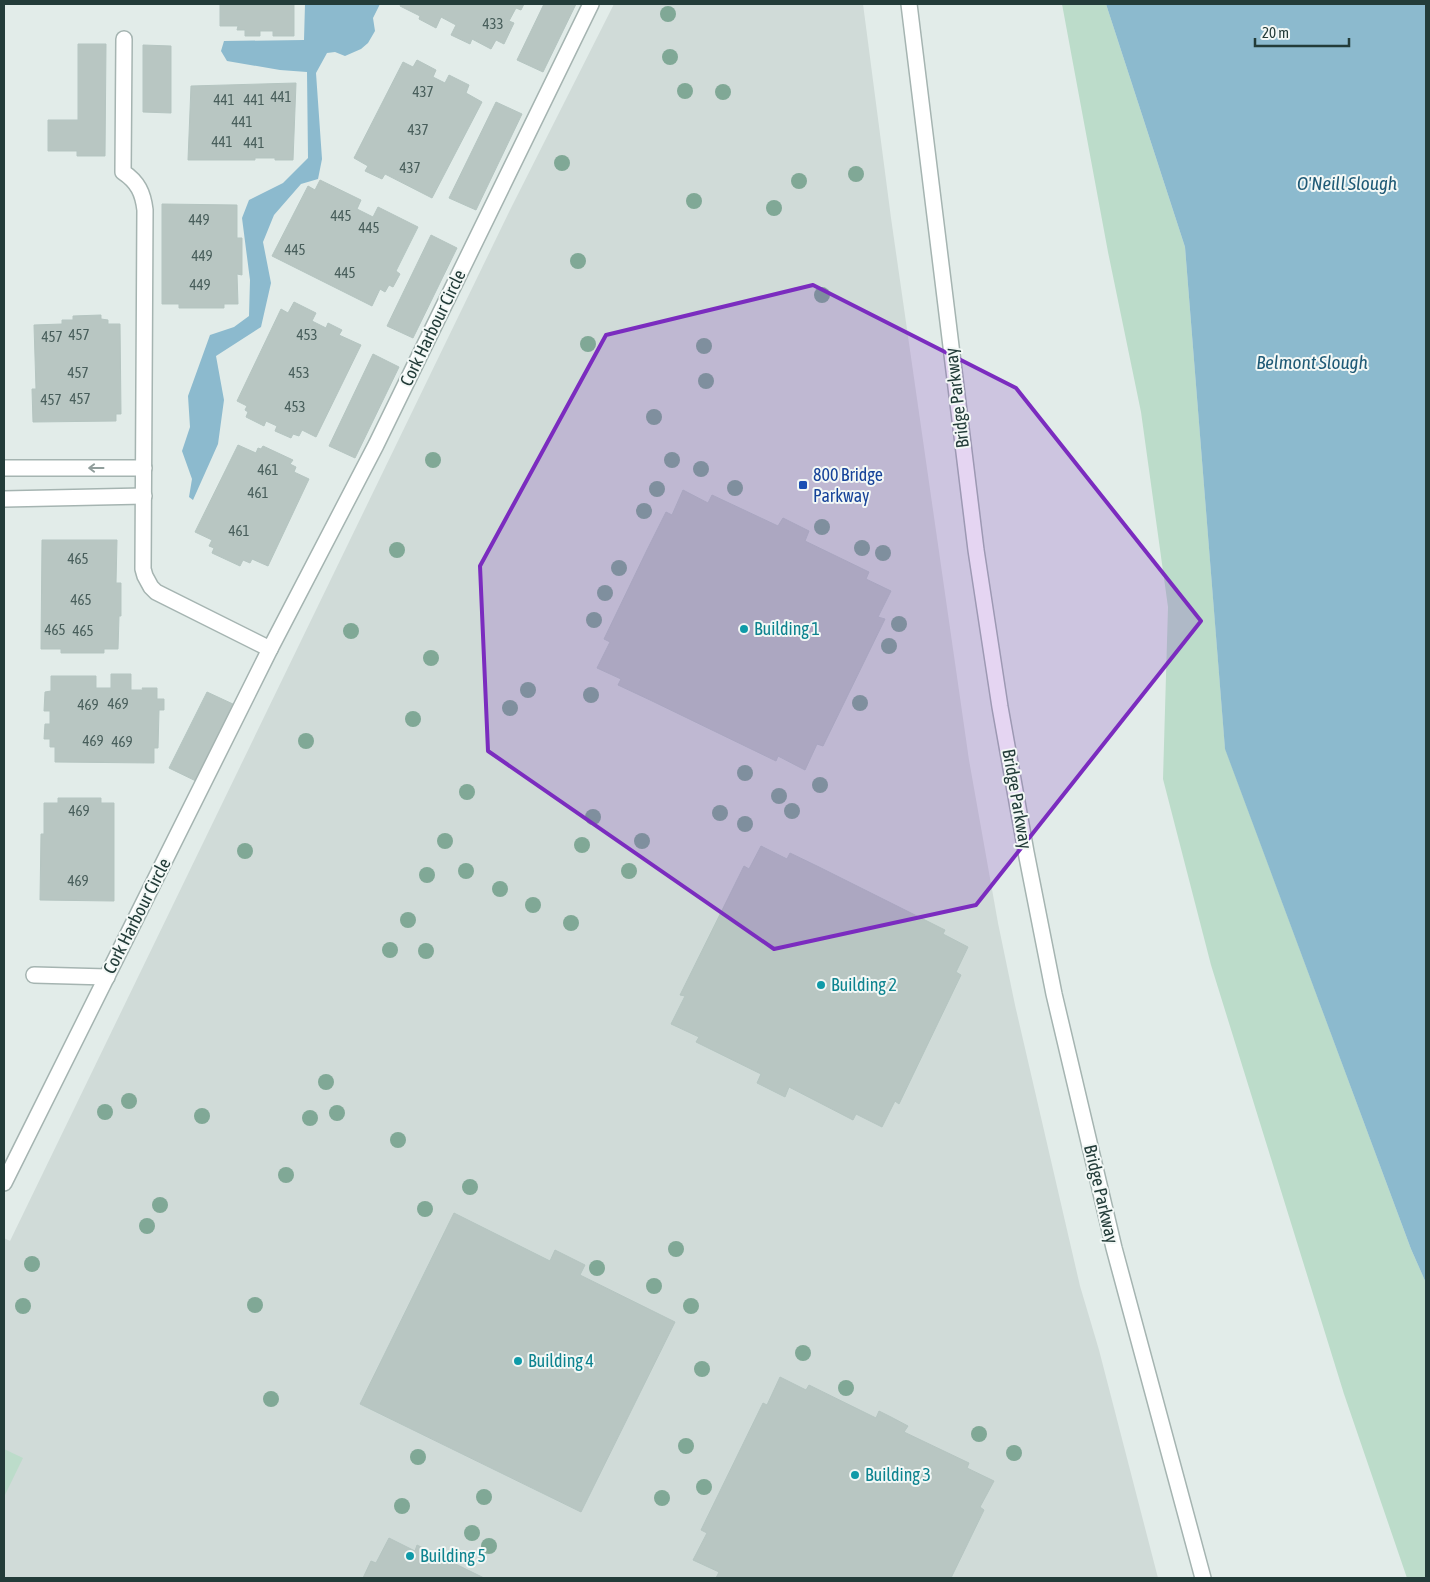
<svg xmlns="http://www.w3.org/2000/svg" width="1430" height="1582" font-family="'Asap Condensed',sans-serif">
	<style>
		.built { fill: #d0dbd8 }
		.green { fill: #bcdcca }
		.water { fill: #8cbace }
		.building { fill: #b8c6c2; stroke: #b5c5c1 }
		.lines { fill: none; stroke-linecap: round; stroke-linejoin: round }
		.minor-casing { stroke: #a5b4b1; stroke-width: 18 }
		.minor { stroke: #fff; stroke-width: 15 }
		.tree { fill: #80a896 }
		.oneway { stroke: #919e9c }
		.marked { fill: #7b2cbf; fill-opacity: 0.2; stroke: #7b2cbf; stroke-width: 4; stroke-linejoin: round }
		.transit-dot { fill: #1a4fb4; stroke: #f3f8f6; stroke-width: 2 }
		.culture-dot { fill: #0f9aa8; stroke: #f3f8f6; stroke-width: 2 }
		.labels { text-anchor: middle; stroke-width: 4; stroke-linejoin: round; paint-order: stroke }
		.number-label { font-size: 15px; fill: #485e5b }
		.street-label { font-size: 18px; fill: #233c39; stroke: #f3f8f6 }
		.transit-label { font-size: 18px; fill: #164399; stroke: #f3f8f6; text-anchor: start }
		.culture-label { font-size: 18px; fill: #0d838f; stroke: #f3f8f6; text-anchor: start }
		.water-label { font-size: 19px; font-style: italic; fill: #1f5a76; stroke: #f3f8f6 }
	</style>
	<rect width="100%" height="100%" fill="#e2ece9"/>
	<path class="built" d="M614 4H863L891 218 969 760 998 923 1015 1005 1080 1286 1099 1350 1158 1578H4V1238L10 1241 510 210Z"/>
	<g class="green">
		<path d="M1062 4H1106L1185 247 1225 748 1411 1249 1426 1283V1578H1407L1344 1394 1211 965 1163 779 1168 607 1141 412 1108 252Z"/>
		<path d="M4 1449 23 1458 4 1497Z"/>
	</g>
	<g class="water">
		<path d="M305 4H380L373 18 375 31 368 43 361 49 345 56 335 52 327 53 316 73 322 159 318 179 301 184 274 215 263 242 271 283 261 327 216 356 224 400 218 444 193 500 189 497 192 479 182 451 190 427 188 396 210 335 234 327 249 316 250 280 242 218 249 200 283 183 308 158 307 72 280 70 227 61 221 51 224 41 304 40Z"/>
		<path d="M1106 4 1426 5V1283L1411 1249 1225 749 1185 247Z"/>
	</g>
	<g class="building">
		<path d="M220 4H294V36H273V31H260V36H245V30H237L238 26H220Z"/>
		<path d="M401 4H524L521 10 516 8 509 21 514 23 504 44 496 40 491 49 472 39 470 44 451 35 456 25 441 17 436 28 419 19 420 16 400 6Z"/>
		<path d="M544 4H576L543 72 517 60Z"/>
		<path d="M78 44H106L105 156H77V151H48V120H78Z"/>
		<path d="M143 45 171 46V113L143 112Z"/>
		<path d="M417 60 436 70 433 77 445 83 449 75 469 85 466 93 482 102 432 198 385 174 382 179 365 171 368 166 354 158 403 62 413 67Z"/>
		<path d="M296 83 293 160H275V158H255V160H188L191 86Z"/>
		<path d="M496 102 522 114 476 210 449 198Z"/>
		<path d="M320 180 361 200 357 209 373 217 378 207 418 227 396 271 400 274 393 287 389 285 385 292 380 289 372 306 272 256 308 186 315 190Z"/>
		<path d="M162 204 237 205V238H242V275L237 274 238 304H224V308H179V304H162Z"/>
		<path d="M431 235 457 248 413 338 387 326Z"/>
		<path d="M294 302 316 313 312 321 326 328 328 323 342 330 339 335 361 345 316 437 302 430 299 436 293 434 291 438 275 431 277 426 266 421 264 426 246 417 248 412 245 410 247 406 237 401 281 309 288 313Z"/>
		<path d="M101 315V319L108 320V324H120L121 414H116V421L33 422 32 389H36L34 325 62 324V320H73V316Z"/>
		<path d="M373 354 399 367 355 458 329 446Z"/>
		<path d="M238 445 256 453 258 448 261 449 263 446 293 460 290 464 296 467 294 472 309 479 268 566 252 559 250 563 243 560 240 566 212 553 214 548 209 546 212 540 195 532Z"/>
		<path d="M683 490 708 503 712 495 778 526 783 518 809 531 805 541 869 572 866 579 891 591 878 617 885 619 823 746 817 744 805 770 778 756 776 761 650 700 618 685 621 679 597 668 610 642 604 639 647 550 666 512 672 515Z"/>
		<path d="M42 540H117L116 583H121V616H119L118 649H104V653H61V649H41Z"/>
		<path d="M111 674H131V690H143L142 688H157V699H164V710H159L158 748H154V763L55 762V747H50V739H44L45 724H50V711H44L45 692 51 691V676H96V688H111Z"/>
		<path d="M207 692 235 705 198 782 169 768Z"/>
		<path d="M58 798H101V803H114V901L40 900 41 834H44V803H58Z"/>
		<path d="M761 846 787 859 790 853 819 867 945 930 943 934 968 947 956 972 961 975 899 1104 895 1101 882 1127 856 1114 853 1120 789 1087 785 1097 757 1083 761 1074 696 1042 699 1037 671 1024 685 996 680 995 744 866 749 869Z"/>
		<path d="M454 1213 550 1261 555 1250 585 1265 580 1275 675 1322 581 1512 360 1404Z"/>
		<path d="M780 1377 806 1390 809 1385 876 1418 879 1411 891 1417 908 1426 904 1432 969 1463 967 1468 994 1481 980 1507 984 1510 951 1578H716L719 1572 693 1560 707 1533 701 1530 763 1403 767 1405Z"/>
		<path d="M389 1538 415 1551 417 1545 484 1578H363L371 1561 376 1563Z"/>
	</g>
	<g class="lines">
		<defs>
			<g id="minor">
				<path d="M909 4 976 550 1000 707 1026 852 1054 994 1114 1248 1203 1578"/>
				<path d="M124 39 123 172C138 182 143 193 145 210L143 569 145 576 151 587 156 592 270 649"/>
				<path d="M4 468H144"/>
				<path d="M4 499 144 496"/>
				<path d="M34 975 107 977"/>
				<path d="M4 1183 270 649 376 445 591 4"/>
			</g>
		</defs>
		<use href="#minor" class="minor-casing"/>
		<use href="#minor" class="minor"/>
	</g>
	<g class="tree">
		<circle cx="668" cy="14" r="8"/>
		<circle cx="670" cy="57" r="8"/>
		<circle cx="685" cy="91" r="8"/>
		<circle cx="723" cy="92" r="8"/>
		<circle cx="562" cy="163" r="8"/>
		<circle cx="856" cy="174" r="8"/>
		<circle cx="799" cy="181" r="8"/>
		<circle cx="694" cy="201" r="8"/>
		<circle cx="774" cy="208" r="8"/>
		<circle cx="578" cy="261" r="8"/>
		<circle cx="822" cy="295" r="8"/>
		<circle cx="588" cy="344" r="8"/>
		<circle cx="704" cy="346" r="8"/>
		<circle cx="706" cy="381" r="8"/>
		<circle cx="654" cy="417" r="8"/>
		<circle cx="433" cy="460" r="8"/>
		<circle cx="672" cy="460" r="8"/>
		<circle cx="701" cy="469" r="8"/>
		<circle cx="735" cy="488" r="8"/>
		<circle cx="657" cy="489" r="8"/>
		<circle cx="644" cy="511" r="8"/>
		<circle cx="822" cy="527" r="8"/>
		<circle cx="862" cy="548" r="8"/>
		<circle cx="397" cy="550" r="8"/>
		<circle cx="883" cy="553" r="8"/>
		<circle cx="619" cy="568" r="8"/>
		<circle cx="605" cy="593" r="8"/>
		<circle cx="594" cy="620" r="8"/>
		<circle cx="899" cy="624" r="8"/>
		<circle cx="351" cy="631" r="8"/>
		<circle cx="889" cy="646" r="8"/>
		<circle cx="431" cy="658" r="8"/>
		<circle cx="528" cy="690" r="8"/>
		<circle cx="591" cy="695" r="8"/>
		<circle cx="860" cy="703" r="8"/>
		<circle cx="510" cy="708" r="8"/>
		<circle cx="413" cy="719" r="8"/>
		<circle cx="306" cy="741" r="8"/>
		<circle cx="745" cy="773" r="8"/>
		<circle cx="820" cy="785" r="8"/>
		<circle cx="467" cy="792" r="8"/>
		<circle cx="779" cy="796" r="8"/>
		<circle cx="792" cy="811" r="8"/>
		<circle cx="720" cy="813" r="8"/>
		<circle cx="593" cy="817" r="8"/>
		<circle cx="745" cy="824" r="8"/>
		<circle cx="445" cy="841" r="8"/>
		<circle cx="642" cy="841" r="8"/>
		<circle cx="582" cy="845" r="8"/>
		<circle cx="245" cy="851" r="8"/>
		<circle cx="466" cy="871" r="8"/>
		<circle cx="629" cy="871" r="8"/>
		<circle cx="427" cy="875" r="8"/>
		<circle cx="500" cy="889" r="8"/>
		<circle cx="533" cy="905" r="8"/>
		<circle cx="408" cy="920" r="8"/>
		<circle cx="571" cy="923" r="8"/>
		<circle cx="390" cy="950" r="8"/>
		<circle cx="426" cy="951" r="8"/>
		<circle cx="326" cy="1082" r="8"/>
		<circle cx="129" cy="1101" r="8"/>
		<circle cx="105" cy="1112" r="8"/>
		<circle cx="337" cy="1113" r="8"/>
		<circle cx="202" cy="1116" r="8"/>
		<circle cx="310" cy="1118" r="8"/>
		<circle cx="398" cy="1140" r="8"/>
		<circle cx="286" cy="1175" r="8"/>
		<circle cx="470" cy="1187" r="8"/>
		<circle cx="160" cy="1205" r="8"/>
		<circle cx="425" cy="1209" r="8"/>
		<circle cx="147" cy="1226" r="8"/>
		<circle cx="676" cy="1249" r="8"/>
		<circle cx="32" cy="1264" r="8"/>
		<circle cx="597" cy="1268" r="8"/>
		<circle cx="654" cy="1286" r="8"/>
		<circle cx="255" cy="1305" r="8"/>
		<circle cx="23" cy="1306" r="8"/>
		<circle cx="691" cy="1306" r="8"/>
		<circle cx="803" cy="1353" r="8"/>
		<circle cx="702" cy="1369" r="8"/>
		<circle cx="846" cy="1388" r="8"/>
		<circle cx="271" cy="1399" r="8"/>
		<circle cx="979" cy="1434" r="8"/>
		<circle cx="686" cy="1446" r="8"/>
		<circle cx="1014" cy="1453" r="8"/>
		<circle cx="418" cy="1457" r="8"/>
		<circle cx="704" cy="1487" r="8"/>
		<circle cx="484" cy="1497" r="8"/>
		<circle cx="662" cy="1498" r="8"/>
		<circle cx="402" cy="1506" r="8"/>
		<circle cx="472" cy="1533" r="8"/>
		<circle cx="489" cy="1546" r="8"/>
	</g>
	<defs><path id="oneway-shaft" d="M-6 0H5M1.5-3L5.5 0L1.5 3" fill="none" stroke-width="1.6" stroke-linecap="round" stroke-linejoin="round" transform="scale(1.25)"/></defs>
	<use class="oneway" href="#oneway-shaft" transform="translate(96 468) rotate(180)"/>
	<path class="marked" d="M813 285 1016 388 1201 621 976 905 774 949 488 751 480 566 606 335Z"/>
	<rect class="transit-dot" x="798" y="480" width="10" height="10" rx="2.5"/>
	<g class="culture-dot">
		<circle cx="744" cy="629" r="5"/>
		<circle cx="821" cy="985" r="5"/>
		<circle cx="518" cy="1361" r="5"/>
		<circle cx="855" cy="1475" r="5"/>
		<circle cx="410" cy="1556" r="5"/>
	</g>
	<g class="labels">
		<g class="number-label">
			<text x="493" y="29">433</text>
			<text x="423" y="97">437</text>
			<text x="281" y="102">441</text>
			<text x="224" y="105">441</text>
			<text x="254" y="105">441</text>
			<text x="242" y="127">441</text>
			<text x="418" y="135">437</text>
			<text x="222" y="147">441</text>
			<text x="254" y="148">441</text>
			<text x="410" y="173">437</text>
			<text x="341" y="221">445</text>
			<text x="199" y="225">449</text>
			<text x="369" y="233">445</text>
			<text x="295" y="255">445</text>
			<text x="202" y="261">449</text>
			<text x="345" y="278">445</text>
			<text x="200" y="290">449</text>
			<text x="79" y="340">457</text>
			<text x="307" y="340">453</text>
			<text x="52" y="342">457</text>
			<text x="78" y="378">457</text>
			<text x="299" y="378">453</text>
			<text x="80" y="404">457</text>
			<text x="51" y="405">457</text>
			<text x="295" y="412">453</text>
			<text x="268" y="475">461</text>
			<text x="258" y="498">461</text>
			<text x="239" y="536">461</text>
			<text x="78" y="564">465</text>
			<text x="81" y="605">465</text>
			<text x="55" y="635">465</text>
			<text x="83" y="636">465</text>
			<text x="118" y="709">469</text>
			<text x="88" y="710">469</text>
			<text x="93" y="746">469</text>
			<text x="122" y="747">469</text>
			<text x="79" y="816">469</text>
			<text x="78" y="886">469</text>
		</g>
		<g class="street-label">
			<text transform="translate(433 328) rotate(-64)" y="6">Cork Harbour Circle</text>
			<text transform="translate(957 398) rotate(-97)" y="6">Bridge Parkway</text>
			<text transform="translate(1017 799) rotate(80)" y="6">Bridge Parkway</text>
			<text transform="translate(137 916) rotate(-63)" y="6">Cork Harbour Circle</text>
			<text transform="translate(1101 1194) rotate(77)" y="6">Bridge Parkway</text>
		</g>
		<g class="transit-label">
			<text x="813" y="481">800 Bridge<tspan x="813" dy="21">Parkway</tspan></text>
		</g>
		<g class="culture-label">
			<text x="754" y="635">Building 1</text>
			<text x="831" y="991">Building 2</text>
			<text x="528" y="1367">Building 4</text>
			<text x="865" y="1481">Building 3</text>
			<text x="420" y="1562">Building 5</text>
		</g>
		<g class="water-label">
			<text x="1347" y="190">O'Neill Slough</text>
			<text x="1312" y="369">Belmont Slough</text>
		</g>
	</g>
	<rect width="1430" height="1582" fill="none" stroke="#233c39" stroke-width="10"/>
	<path d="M1255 38v8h94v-8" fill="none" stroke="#233c39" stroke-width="2.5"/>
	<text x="1262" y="38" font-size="15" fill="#233c39" stroke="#f3f8f6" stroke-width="4" paint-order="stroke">20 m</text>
</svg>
